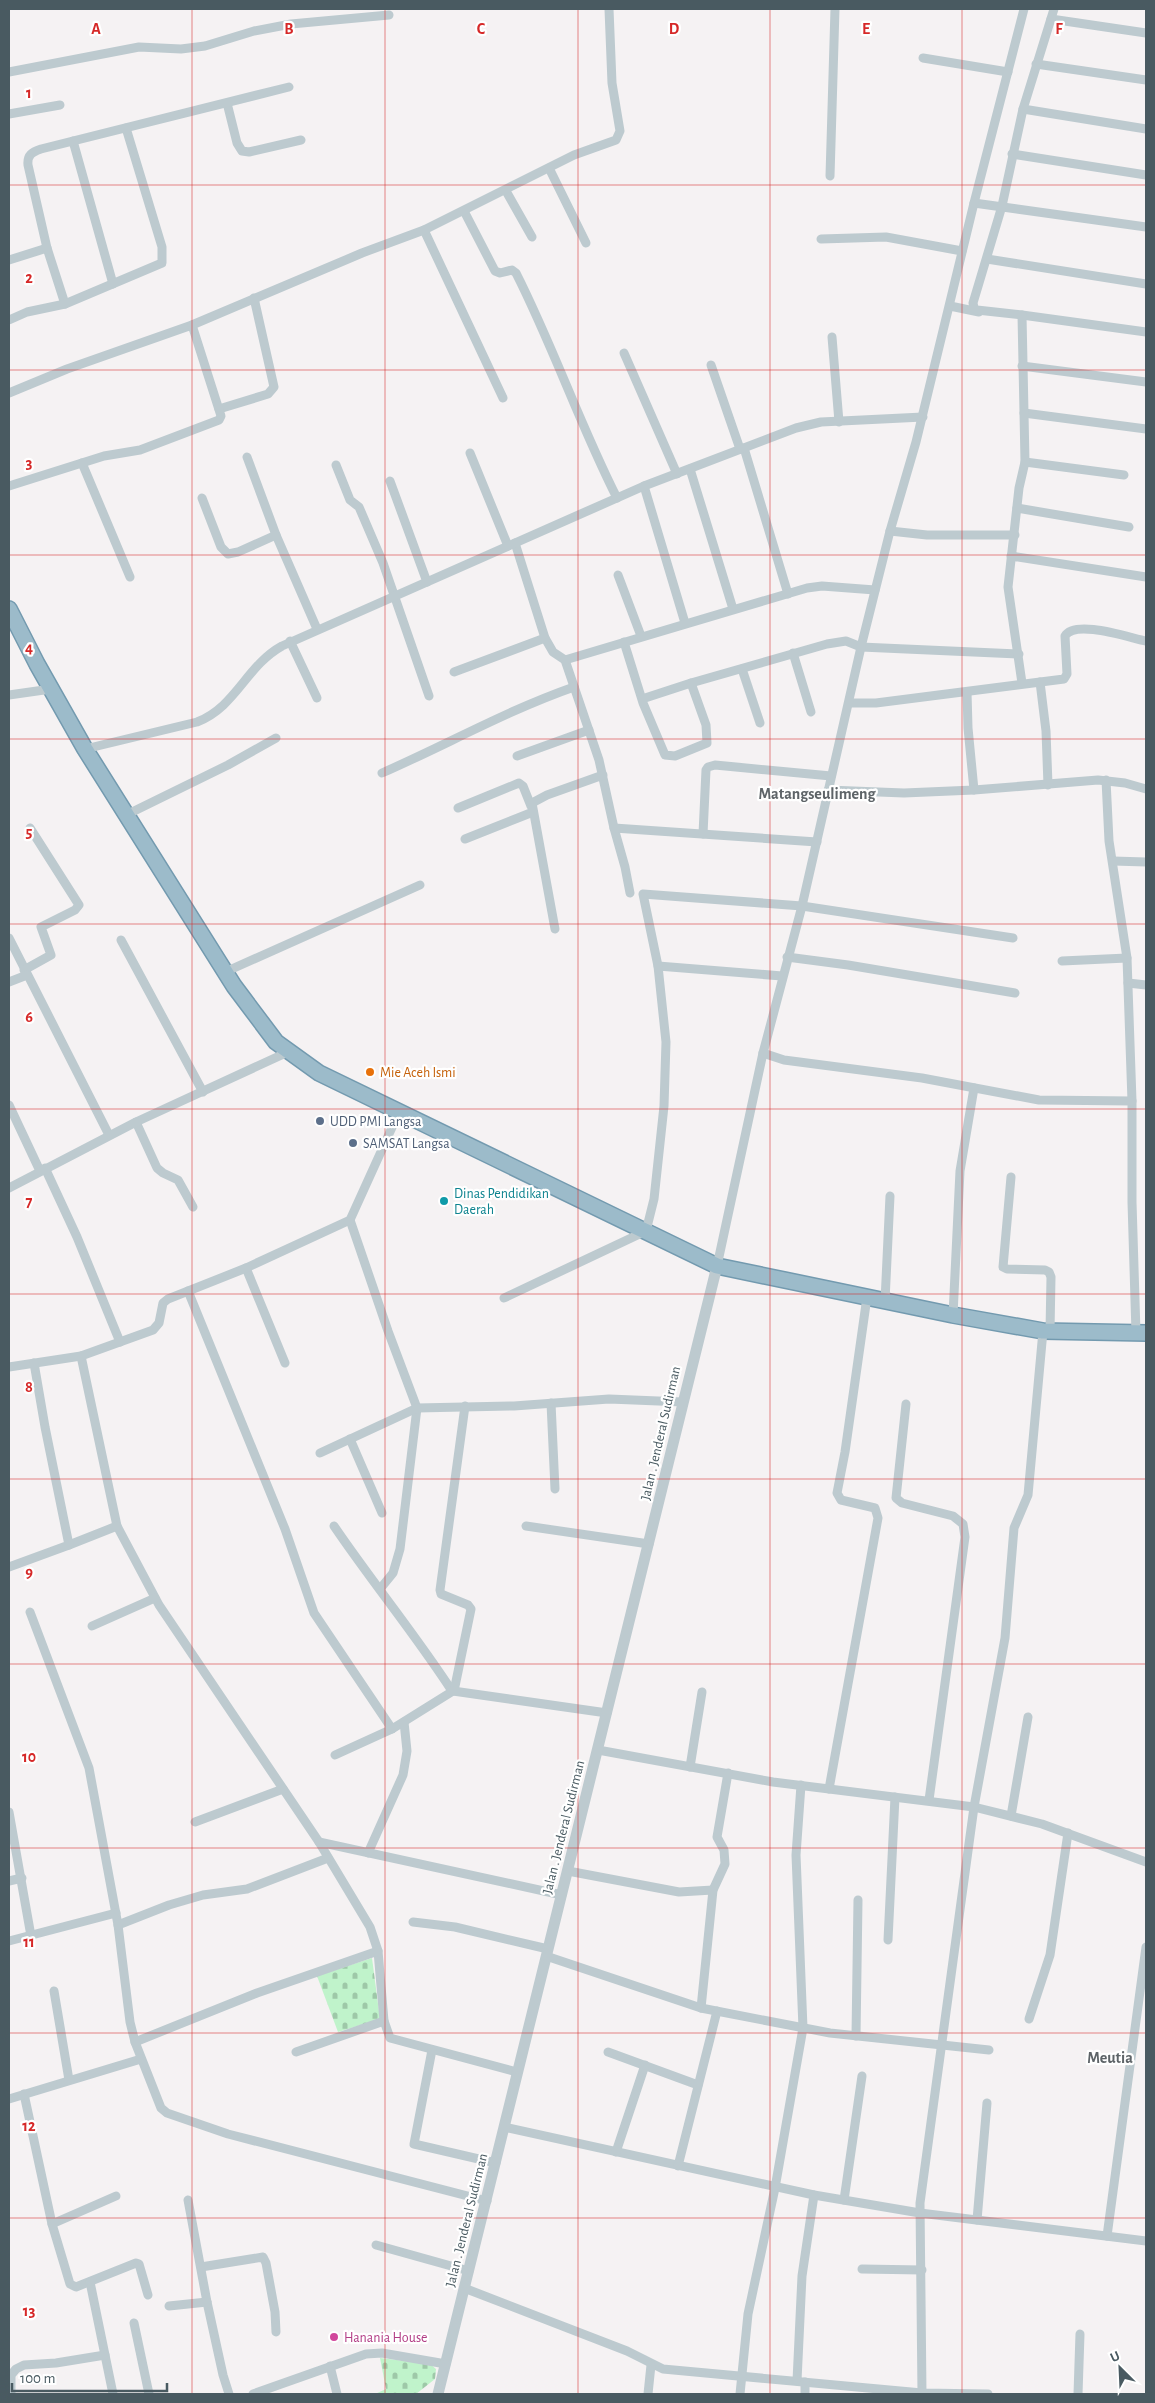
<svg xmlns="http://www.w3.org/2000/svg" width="1155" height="2403" font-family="'Alegreya Sans',sans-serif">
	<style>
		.cemetery { fill: url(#cemetery-stones) }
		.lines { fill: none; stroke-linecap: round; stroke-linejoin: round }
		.trunk-casing { stroke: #739aaf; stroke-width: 18 }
		.minor { stroke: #bdcacf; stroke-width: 9 }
		.tertiary { stroke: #bdcacf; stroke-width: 11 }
		.trunk { stroke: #9cbbca; stroke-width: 15 }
		.grid { fill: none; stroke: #d62828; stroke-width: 1; stroke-opacity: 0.55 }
		.food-dot { fill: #e8710a; stroke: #fff; stroke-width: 2 }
		.service-dot { fill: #5c6f8a; stroke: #fff; stroke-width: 2 }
		.culture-dot { fill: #0f9aa8; stroke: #fff; stroke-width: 2 }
		.hotel-dot { fill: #d1479c; stroke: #fff; stroke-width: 2 }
		.labels { text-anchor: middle; stroke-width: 4.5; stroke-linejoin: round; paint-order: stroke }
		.food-label { font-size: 14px; fill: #c56008; stroke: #fff; text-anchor: start }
		.service-label { font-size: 14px; fill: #4e5e75; stroke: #fff; text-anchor: start }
		.culture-label { font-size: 14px; fill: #0d838f; stroke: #fff; text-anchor: start }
		.street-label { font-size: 14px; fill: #495a61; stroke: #fff }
		.hotel-label { font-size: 14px; fill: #b23c85; stroke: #fff; text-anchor: start }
		.quarter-label { font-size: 16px; font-weight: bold; fill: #5e6468; stroke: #fff }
		.grid-label { font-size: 16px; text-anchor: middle; font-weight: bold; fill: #d62828; stroke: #fff; stroke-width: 4.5; stroke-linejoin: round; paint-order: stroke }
	</style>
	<defs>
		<pattern id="cemetery-stones" width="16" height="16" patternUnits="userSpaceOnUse" patternTransform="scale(1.25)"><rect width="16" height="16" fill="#c0f3cb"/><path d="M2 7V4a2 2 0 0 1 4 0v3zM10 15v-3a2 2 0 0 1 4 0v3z" fill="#9ec8a8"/></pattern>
	</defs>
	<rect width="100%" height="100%" fill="#f5f2f3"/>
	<g class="cemetery">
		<path d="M372 1958 380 2019 338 2032 317 1976Z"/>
		<path d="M380 2358 430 2364 436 2369 435 2379 416 2394H375L386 2389Z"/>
	</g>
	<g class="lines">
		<defs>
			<path id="trunk" d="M9 609 37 664 85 749 234 986 276 1042 319 1073 717 1266 953 1315 1043 1331 1146 1333"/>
		</defs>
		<use href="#trunk" class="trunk-casing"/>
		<g class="minor">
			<path d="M1051 19 1146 33"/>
			<path d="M923 58 1008 72"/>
			<path d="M1036 64 1146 80"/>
			<path d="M9 72 139 47 181 49 205 46 254 31 291 24 389 15"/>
			<path d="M227 103 237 143 242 151 249 152 301 140"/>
			<path d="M1023 109 1146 129"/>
			<path d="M9 114 60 105"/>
			<path d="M73 141 113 284"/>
			<path d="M1012 154 1146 175"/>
			<path d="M549 168 586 243"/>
			<path d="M830 176 835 9"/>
			<path d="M506 191 532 237"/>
			<path d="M974 203 1146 227"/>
			<path d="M464 211 495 271 500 273 512 270 516 273C553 346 580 425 617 498"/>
			<path d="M424 230 503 398"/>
			<path d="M821 239 886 237 962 251"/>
			<path d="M987 259 1146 284"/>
			<path d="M9 260 47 248"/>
			<path d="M65 304 47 248 28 165C27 155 32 152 41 149L289 87"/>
			<path d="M950 306 979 312"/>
			<path d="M1022 315 1146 332"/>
			<path d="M9 320 27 312 65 304 162 263V247L126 128"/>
			<path d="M832 337 839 422"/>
			<path d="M624 353 677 474"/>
			<path d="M711 365 740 449"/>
			<path d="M1022 366 1146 382"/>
			<path d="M9 393 67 369 192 325 362 253 424 230 574 155 616 140 620 131 612 83 609 9"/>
			<path d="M219 409 268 394 274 387 254 298"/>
			<path d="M1024 413 1146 429"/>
			<path d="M744 448 788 594"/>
			<path d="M470 453 508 546"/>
			<path d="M247 457 276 535 317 629"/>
			<path d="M1025 462 1124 475"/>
			<path d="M82 463 130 577"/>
			<path d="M336 465 350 500 359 507 383 563 429 696"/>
			<path d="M690 469 733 609"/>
			<path d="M390 481 427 582"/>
			<path d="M9 486 104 456 140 450 219 420 221 416 192 325"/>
			<path d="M644 486 685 623"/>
			<path d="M202 498 221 547 228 554 238 552 276 535"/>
			<path d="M1017 508 1129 527"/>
			<path d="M890 531 927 535H1015"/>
			<path d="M515 543 545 638 553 652 565 660 599 760 614 828 625 867 630 893"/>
			<path d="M1011 556 1146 577"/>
			<path d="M618 575 641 636"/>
			<path d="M290 641 317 698"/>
			<path d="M624 642 643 703 665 755 675 756 707 743 706 725 691 683 642 699"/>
			<path d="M793 653 811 712"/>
			<path d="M565 660 807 588 822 586 875 590"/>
			<path d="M742 669 760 723"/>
			<path d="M454 672 545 638"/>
			<path d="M1040 682 1046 731 1048 785"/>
			<path d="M691 683 827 644 846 641 861 647 1019 654"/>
			<path d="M1022 683 1008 587 1019 488 1025 462 1022 315 977 310 974 308 973 303 1002 206 1023 109 1054 9"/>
			<path d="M967 692 968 728 974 790"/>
			<path d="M9 695 51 689"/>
			<path d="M849 703H876L1064 679 1067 674 1065 636C1075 619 1130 638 1146 641"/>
			<path d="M85 749 197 722C236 707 246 666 282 646L644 486 796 428 821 422 923 417"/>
			<path d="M517 756 589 730"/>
			<path d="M382 773C446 745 508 710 574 687"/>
			<path d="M1106 780 1109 841 1127 958 1132 1101V1202L1136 1333"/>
			<path d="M828 790 904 793 974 790 1098 780 1125 783 1146 789"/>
			<path d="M458 808 519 783 523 786 531 806"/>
			<path d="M126 815 228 765 276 738"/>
			<path d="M614 828 817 842"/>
			<path d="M703 834 706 770 708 767 715 765 831 776"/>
			<path d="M465 839 533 812"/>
			<path d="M1113 861 1146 862"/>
			<path d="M555 929 532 803 547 795 603 775"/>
			<path d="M9 938 109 1135"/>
			<path d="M121 940 203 1092"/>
			<path d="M787 957 848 965 1015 993"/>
			<path d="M1062 961 1127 958"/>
			<path d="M658 966 782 976"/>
			<path d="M24 970 51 955 41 927 75 910 79 905 30 828"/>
			<path d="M225 972 420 885"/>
			<path d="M9 982 27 975"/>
			<path d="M1128 983 1146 985"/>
			<path d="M763 1053 784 1060 922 1078 1039 1100 1132 1101"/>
			<path d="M9 1105 40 1171"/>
			<path d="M136 1122 157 1168 163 1173 178 1180 193 1207"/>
			<path d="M45 1168 77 1237 120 1342"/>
			<path d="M1011 1177 1003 1267 1007 1269 1045 1270 1049 1272 1051 1277 1050 1331"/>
			<path d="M9 1188 136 1122 288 1052"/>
			<path d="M350 1220 388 1331 417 1408 400 1549 393 1573 380 1589"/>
			<path d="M717 1266 763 1053 802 906 861 647 890 531 916 442 974 203 1024 9"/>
			<path d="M246 1268 285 1363"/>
			<path d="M188 1291 285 1529 314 1613 392 1729"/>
			<path d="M504 1298 646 1231 654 1199 664 1106 666 1042 658 966 643 894 802 906 1013 938"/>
			<path d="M885 1301 890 1196"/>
			<path d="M953 1315 960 1171 974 1088"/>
			<path d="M81 1356 117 1526 159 1605 319 1842 370 1927 378 1951 384 2021 390 2038 517 2072"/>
			<path d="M9 1367 81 1356 153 1330 159 1323 163 1303 168 1299 246 1268 350 1220 399 1112"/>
			<path d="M551 1403 555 1489"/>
			<path d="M906 1404 896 1498 902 1503 953 1516 963 1524 965 1537 929 1800"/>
			<path d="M350 1439 382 1513"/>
			<path d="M320 1453 417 1408 514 1406 609 1399 683 1402"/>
			<path d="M334 1526C372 1582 415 1634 452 1691"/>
			<path d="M526 1526 649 1544"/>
			<path d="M69 1545 117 1526"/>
			<path d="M9 1567 69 1545 45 1427 34 1363"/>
			<path d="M30 1612 89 1768 118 1925 130 2022 135 2042 161 2108 167 2113 228 2134 487 2201"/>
			<path d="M92 1626 155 1598"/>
			<path d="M454 1691 471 1609 468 1605 441 1594 440 1590 465 1406"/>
			<path d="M598 1750 773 1782 974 1807 1042 1824 1146 1862"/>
			<path d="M335 1755 392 1729 453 1691 607 1713"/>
			<path d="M690 1767 702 1692"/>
			<path d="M829 1789 878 1518 875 1508 841 1500 837 1493 845 1452 867 1297"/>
			<path d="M9 1812 31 1936"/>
			<path d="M1011 1816 1028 1717"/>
			<path d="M195 1822 283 1789"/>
			<path d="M319 1842 562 1895"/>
			<path d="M368 1853 403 1775 407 1751 404 1722"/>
			<path d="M568 1871 679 1892 713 1890"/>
			<path d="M9 1881 22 1878"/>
			<path d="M413 1922 455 1927 548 1949"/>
			<path d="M118 1925 169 1905 203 1895 247 1889 328 1858"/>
			<path d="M888 1940 895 1797"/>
			<path d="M9 1941 116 1913"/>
			<path d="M546 1956 701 2008 830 2033 989 2050"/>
			<path d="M54 1991 69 2080"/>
			<path d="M701 2008 713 1890 725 1864 724 1850 717 1837 728 1773"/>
			<path d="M1029 2019 1050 1955 1068 1833"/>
			<path d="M856 2036 858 1900"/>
			<path d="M135 2042 257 1993 378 1951"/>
			<path d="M432 2050 414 2144 496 2163"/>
			<path d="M296 2052 384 2021"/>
			<path d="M608 2052 698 2085"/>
			<path d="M24 2094 52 2224 70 2284 76 2287 136 2263 139 2264 148 2295"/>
			<path d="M9 2099 141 2059"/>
			<path d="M504 2127 814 2195 920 2213 1146 2241"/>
			<path d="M616 2152 645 2065"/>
			<path d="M678 2166 717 2011"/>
			<path d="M188 2200 207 2302 223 2375 229 2394"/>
			<path d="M844 2200 862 2076"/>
			<path d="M977 2220 987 2103"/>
			<path d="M52 2224 116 2196"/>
			<path d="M1107 2236 1146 1947"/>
			<path d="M376 2245 469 2271"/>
			<path d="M201 2267 263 2257 266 2263 275 2312 276 2332"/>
			<path d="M862 2269 922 2270"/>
			<path d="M90 2282 113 2394"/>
			<path d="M464 2288 627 2351 663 2369 922 2393 988 2394"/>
			<path d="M169 2306 207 2302"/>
			<path d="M134 2323 149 2394"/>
			<path d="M330 2366 337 2394"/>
			<path d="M797 2381 802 2276 814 2195"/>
			<path d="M11 2394V2375L16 2369 24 2365 56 2363 105 2355"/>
			<path d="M253 2394 366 2354 382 2353 446 2364"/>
			<path d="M648 2394 651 2365"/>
			<path d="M740 2394 748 2314 775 2188 803 2028 796 1855 801 1785"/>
			<path d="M805 2394V2382"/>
			<path d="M922 2394 920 2203 974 1807 1005 1638 1014 1528 1028 1495 1043 1331"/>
			<path d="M1078 2394 1080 2334"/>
		</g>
		<path class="tertiary" d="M438 2394 717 1266"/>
		<use href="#trunk" class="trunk"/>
	</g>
	<path class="grid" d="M192 9V2394M385 9V2394M578 9V2394M770 9V2394M962 9V2394M9 185H1146M9 370H1146M9 555H1146M9 739H1146M9 924H1146M9 1109H1146M9 1294H1146M9 1479H1146M9 1664H1146M9 1848H1146M9 2033H1146M9 2218H1146"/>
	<circle class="food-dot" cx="370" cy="1072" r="5"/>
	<g class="service-dot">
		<circle cx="320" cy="1121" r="5"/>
		<circle cx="353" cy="1143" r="5"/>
	</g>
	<circle class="culture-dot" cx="444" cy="1201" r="5"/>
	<circle class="hotel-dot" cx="334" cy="2337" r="5"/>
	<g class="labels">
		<g class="food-label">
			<text x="380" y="1077">Mie Aceh Ismi</text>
		</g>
		<g class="service-label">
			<text x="330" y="1126">UDD PMI Langsa</text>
			<text x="363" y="1148">SAMSAT Langsa</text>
		</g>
		<g class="culture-label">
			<text x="454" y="1198">Dinas Pendidikan<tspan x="454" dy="16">Daerah</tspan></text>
		</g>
		<g class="street-label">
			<text transform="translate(660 1433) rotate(-77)" y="5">Jalan . Jenderal Sudirman</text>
			<text transform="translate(563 1827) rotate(-76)" y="5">Jalan . Jenderal Sudirman</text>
			<text transform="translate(466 2220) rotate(-76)" y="5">Jalan . Jenderal Sudirman</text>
		</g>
		<g class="hotel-label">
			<text x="344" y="2342">Hanania House</text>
		</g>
		<g class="quarter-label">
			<text x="817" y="799">Matangseulimeng</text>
			<text x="1110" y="2063">Meutia</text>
		</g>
	</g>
	<g class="grid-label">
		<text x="96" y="34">A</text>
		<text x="289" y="34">B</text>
		<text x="481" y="34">C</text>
		<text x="674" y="34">D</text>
		<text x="866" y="34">E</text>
		<text x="1059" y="34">F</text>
		<text x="29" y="98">1</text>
		<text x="29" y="283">2</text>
		<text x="29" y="468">3</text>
		<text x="29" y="653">4</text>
		<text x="29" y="837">5</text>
		<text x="29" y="1022">6</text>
		<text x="29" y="1207">7</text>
		<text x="29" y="1392">8</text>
		<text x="29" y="1577">9</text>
		<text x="29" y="1762">10</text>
		<text x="29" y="1947">11</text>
		<text x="29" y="2131">12</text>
		<text x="29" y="2316">13</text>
	</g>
	<rect width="1155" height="2403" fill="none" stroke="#495a61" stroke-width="20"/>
	<g transform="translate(1120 2368) rotate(336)" stroke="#ffffff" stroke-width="4" paint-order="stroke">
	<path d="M0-4L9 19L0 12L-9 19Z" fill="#495a61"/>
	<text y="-8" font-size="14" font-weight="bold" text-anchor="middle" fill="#495a61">U</text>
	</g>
	<path d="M12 2383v8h155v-8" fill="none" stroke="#495a61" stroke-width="2.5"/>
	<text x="20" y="2383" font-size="15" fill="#495a61" stroke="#ffffff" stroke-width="4" paint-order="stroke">100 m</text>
</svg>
